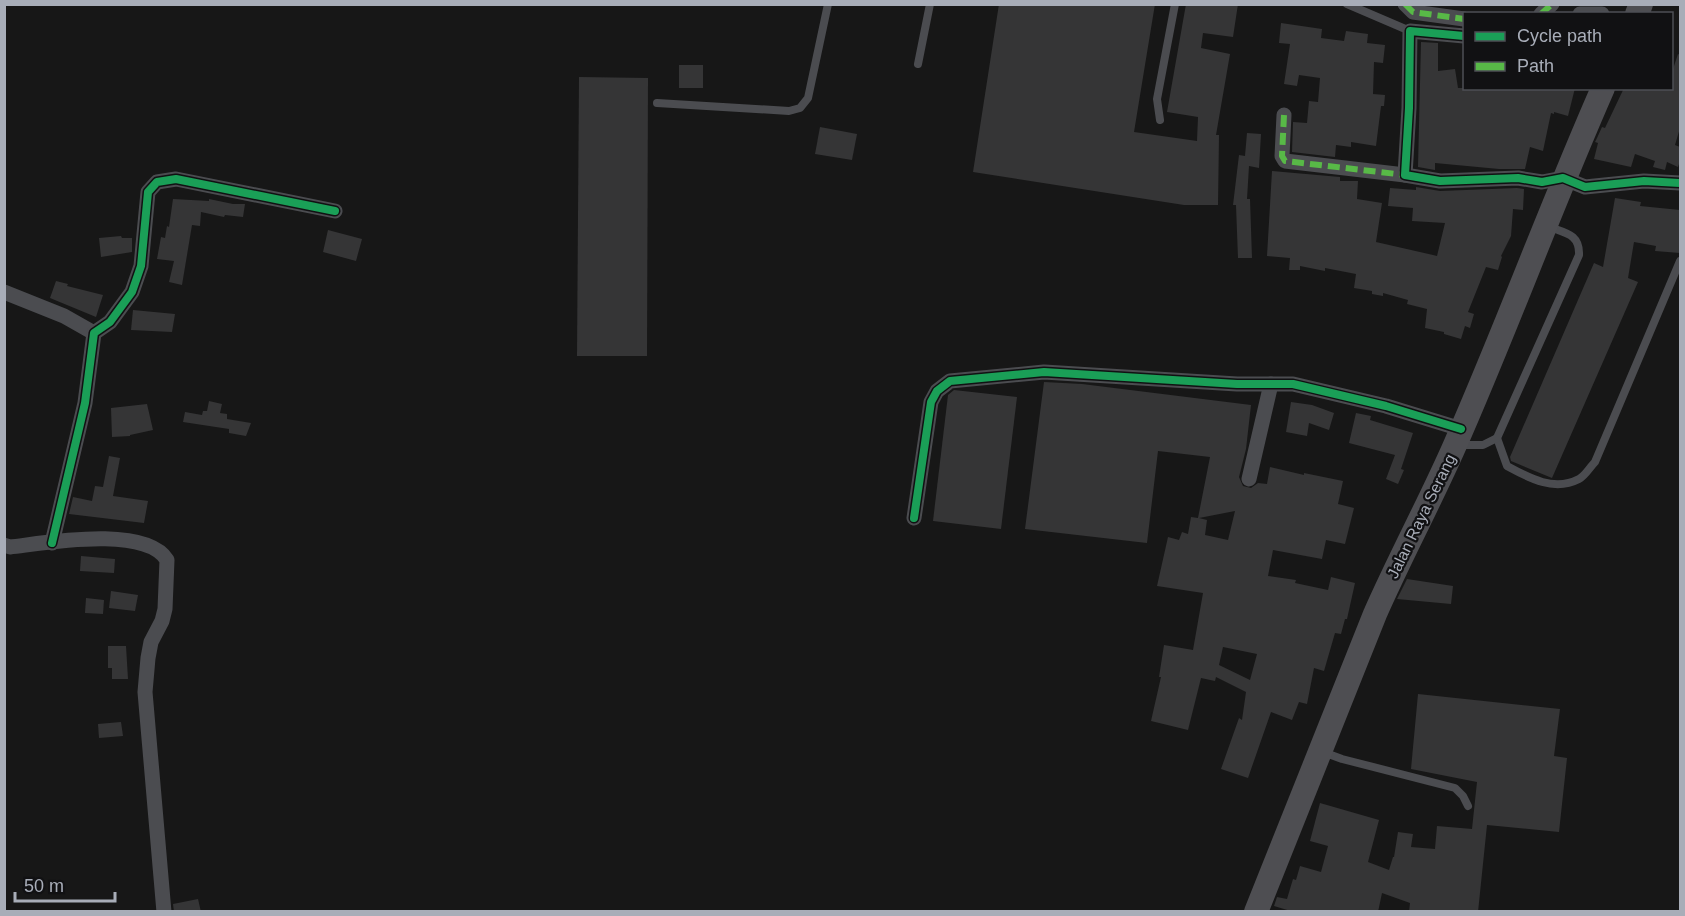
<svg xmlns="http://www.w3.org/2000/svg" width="1685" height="916" font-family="Arial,sans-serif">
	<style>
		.building { fill: #353536; fill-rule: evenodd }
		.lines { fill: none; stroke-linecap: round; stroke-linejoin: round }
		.service { stroke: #4b4c50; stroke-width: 8 }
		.minor { stroke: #4b4c50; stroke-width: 15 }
		.trunk { stroke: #4e4e52; stroke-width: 24 }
		.quiet { stroke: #58b947; stroke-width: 6; stroke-dasharray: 12 6; stroke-linecap: butt }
		.cycleway-casing { stroke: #111113; stroke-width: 11 }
		.cycleway { stroke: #1a9f57; stroke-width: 8 }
		.labels { text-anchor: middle; stroke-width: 4.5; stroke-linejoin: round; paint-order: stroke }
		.street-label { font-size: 16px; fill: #a8adb8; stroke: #111113 }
	</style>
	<rect width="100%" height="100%" fill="#171717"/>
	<g class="building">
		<path d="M999 4H1155L1134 132 1197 141 1198 117 1167 112 1186 4H1238L1233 37 1203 33 1201 48 1230 54 1216 135H1219L1218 205H1184L973 172Z"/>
		<path d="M1281 23 1322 29 1321 38 1344 41 1346 31 1368 34 1367 43 1385 45 1383 63 1374 62 1373 94 1385 95 1384 106H1381L1376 146 1351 142V147L1336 145 1335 157 1292 152 1293 122 1307 123 1309 101 1318 102 1320 78 1299 75 1297 86 1284 84 1290 44 1279 43Z"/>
		<path d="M1421 42 1438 43V71L1455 69 1458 88H1575L1568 116 1554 112V114L1551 113 1543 151 1530 147 1525 169H1499L1435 163V170L1418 167Z"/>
		<path d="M1678 54 1680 55V128L1675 145 1680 147V161L1678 167 1667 162 1665 170 1653 167 1655 161 1635 154 1631 167 1594 159 1598 143 1595 142 1597 138 1602 127 1605 128 1624 88H1671V75Z"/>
		<rect x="679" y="65" width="24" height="23"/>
		<path d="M579 77 648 78 647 356H577Z"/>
		<path d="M820 127 857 134 852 160 815 154Z"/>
		<path d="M1247 133 1261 134 1259 168 1249 166 1247 199H1250L1252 258H1238L1236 205H1233L1239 155 1245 156Z"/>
		<path d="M1272 171 1340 177V181H1358L1357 199 1382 203 1376 242 1433 255 1437 256 1445 223 1412 221 1413 208 1388 206 1390 188 1416 190V187L1440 191 1517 188 1524 189 1523 210 1513 209 1511 236 1501 256 1502 257 1498 270 1486 267 1468 312 1474 314 1470 328 1465 326 1461 339 1444 334V332L1425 328 1427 309 1407 304 1408 300 1383 293V296L1372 294V291L1354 288 1356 274 1325 268V271L1300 266V270H1289L1290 258 1267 256Z"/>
		<path d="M1615 198 1641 202 1640 206 1680 210V253L1655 251 1656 246 1634 242 1628 278 1638 282 1552 478 1511 461 1510 457 1594 263 1603 267Z"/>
		<path d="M173 199 209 201V199L233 204H245L243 217 225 215 224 217 201 212 200 226 192 225 182 285 169 282 174 261 157 259 161 237 165 238 167 226 169 227Z"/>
		<path d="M328 230 362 239 356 261 323 252Z"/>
		<path d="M121 236 122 238H132V252L101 257 99 238Z"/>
		<path d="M56 281 68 284 67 286 103 295 96 317 50 298Z"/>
		<path d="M133 310 175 314 172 332 131 330Z"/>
		<path d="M1044 382 1082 384 1251 405 1246 449 1239 477 1243 486 1251 488 1258 483 1267 484 1270 467 1304 475V473L1343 481 1338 504 1354 508 1345 544 1326 540 1322 559 1273 550 1268 576 1296 580 1295 583 1328 590 1331 577 1355 583 1347 619H1345L1341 634 1335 633 1324 671 1314 668 1307 704 1299 702 1292 720 1271 712 1248 778 1221 769 1239 718 1242 720 1246 692 1216 677 1215 681 1201 678 1188 730 1151 721 1161 677H1159L1164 645 1193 650 1203 593 1157 586 1168 537 1179 540 1182 532 1188 534 1191 517 1198 518 1210 457 1158 451 1147 543 1025 529ZM1235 511 1228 540 1205 535 1207 520 1199 518ZM1223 647 1257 654 1250 680 1219 665Z"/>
		<path d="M954 390 1017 397 1001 529 933 521 948 395Z"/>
		<path d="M209 401 222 404 220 413 227 414V419L251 423 246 436 229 433V429L183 422 185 412 202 415 203 411H207Z"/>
		<path d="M1291 402 1312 405 1334 413 1329 430 1309 423 1307 436 1286 432Z"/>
		<path d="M147 404 153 430 130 435V436L112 437 111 408Z"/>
		<path d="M1356 413 1371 416 1370 420 1413 433 1401 469 1404 470 1398 484 1386 479 1395 455 1349 443Z"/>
		<path d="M109 456 120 458 113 496 148 501 144 523 69 514 73 497 92 501 95 486 103 487Z"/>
		<path d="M81 556 115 559 114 573 80 571Z"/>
		<path d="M1407 579 1453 586 1451 604 1397 599Z"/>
		<path d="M111 591 138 595 135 611 109 608Z"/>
		<path d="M86 598 104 600 103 614 85 613Z"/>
		<path d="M108 646H126L128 679H112V668H108Z"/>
		<path d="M1418 694 1560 709 1554 756 1567 758 1559 832 1487 825 1478 912H1409L1410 903 1382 893 1378 912H1294L1274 906 1277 897 1287 899 1293 879 1296 880 1300 866 1321 872 1328 846 1310 841 1320 803 1379 820 1368 862 1389 870 1393 857H1394L1398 832 1413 834 1411 847 1435 849 1437 826 1472 829 1477 782 1411 769Z"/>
		<path d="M121 722 123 736 99 738 98 724Z"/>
		<path d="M198 899 201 912H174L173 904Z"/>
	</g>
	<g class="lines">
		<g class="service">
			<path d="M1347 4 1410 31"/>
			<path d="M918 64 930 4"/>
			<path d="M657 103 789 111 800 108 808 98 828 4"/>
			<path d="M1160 120 1157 99 1175 4"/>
			<path d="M1497 438 1507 466C1529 478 1554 492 1579 479 1585 476 1590 467 1595 462L1680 261"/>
			<path d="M1460 445H1483L1497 438 1579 255C1580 233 1564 233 1547 226"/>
			<path d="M1323 752 1342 759 1455 788 1463 796 1468 806"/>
		</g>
		<g class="minor">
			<path d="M1405 4 1413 12 1464 19"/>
			<path d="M1541 14 1552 4"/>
			<path d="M1580 14H1602"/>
			<path d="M1464 36 1410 31 1409 108 1405 175 1440 181 1518 178 1542 182 1563 178 1585 187 1644 181 1680 183"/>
			<path d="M1284 115 1282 156 1285 161 1405 175"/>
			<path d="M4 292 64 316 94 333"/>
			<path d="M1249 479 1271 384"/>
			<path d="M914 518 931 402 937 391 950 381 1044 372 1237 384H1293L1386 406 1461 429"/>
			<path d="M52 543 85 403 94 333 110 322 132 292 141 266 148 192 157 182 176 179 335 211"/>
			<path d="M4 545 10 547C46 543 145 525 167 560L165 609 162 621 151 642 148 658 145 692 164 912"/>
		</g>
		<g class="trunk">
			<path d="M1637 14 1641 4"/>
			<path d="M1256 912 1375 614C1400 557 1430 502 1455 445 1507 327 1551 206 1603 88"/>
		</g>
		<g class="quiet">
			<path d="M1405 4 1413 12 1464 19"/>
			<path d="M1541 14 1552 4"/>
			<path d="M1284 115 1282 156 1285 161 1405 175"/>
		</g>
		<defs>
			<g id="cycleway">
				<path d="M1464 36 1410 31 1409 108 1405 175 1440 181 1518 178 1542 182 1563 178 1585 187 1644 181 1680 183"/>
				<path d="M914 518 931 402 937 391 950 381 1044 372 1237 384H1293L1386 406 1461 429"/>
				<path d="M52 543 85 403 94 333 110 322 132 292 141 266 148 192 157 182 176 179 335 211"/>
			</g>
		</defs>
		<use href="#cycleway" class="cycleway-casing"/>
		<use href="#cycleway" class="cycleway"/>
	</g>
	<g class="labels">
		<g class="street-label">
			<text transform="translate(1421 516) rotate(-64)" y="6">Jalan Raya Serang</text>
		</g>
	</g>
	<rect width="1685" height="916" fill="none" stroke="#a8adb8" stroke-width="12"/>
	<rect x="1463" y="12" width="210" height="78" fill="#111113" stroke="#4d4f55" stroke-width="1.5"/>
	<rect x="1475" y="32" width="30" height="9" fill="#1a9f57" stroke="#4d4f55" stroke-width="1.5"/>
	<text x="1517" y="42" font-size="18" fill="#a8adb8">Cycle path</text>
	<rect x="1475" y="62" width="30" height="9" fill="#58b947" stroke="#4d4f55" stroke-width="1.5"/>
	<text x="1517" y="72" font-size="18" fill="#a8adb8">Path</text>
	<path d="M15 892v9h100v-9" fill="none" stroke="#a8adb8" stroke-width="3"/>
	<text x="24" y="892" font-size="18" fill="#a8adb8" stroke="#111113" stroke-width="4.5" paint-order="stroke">50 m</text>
</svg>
